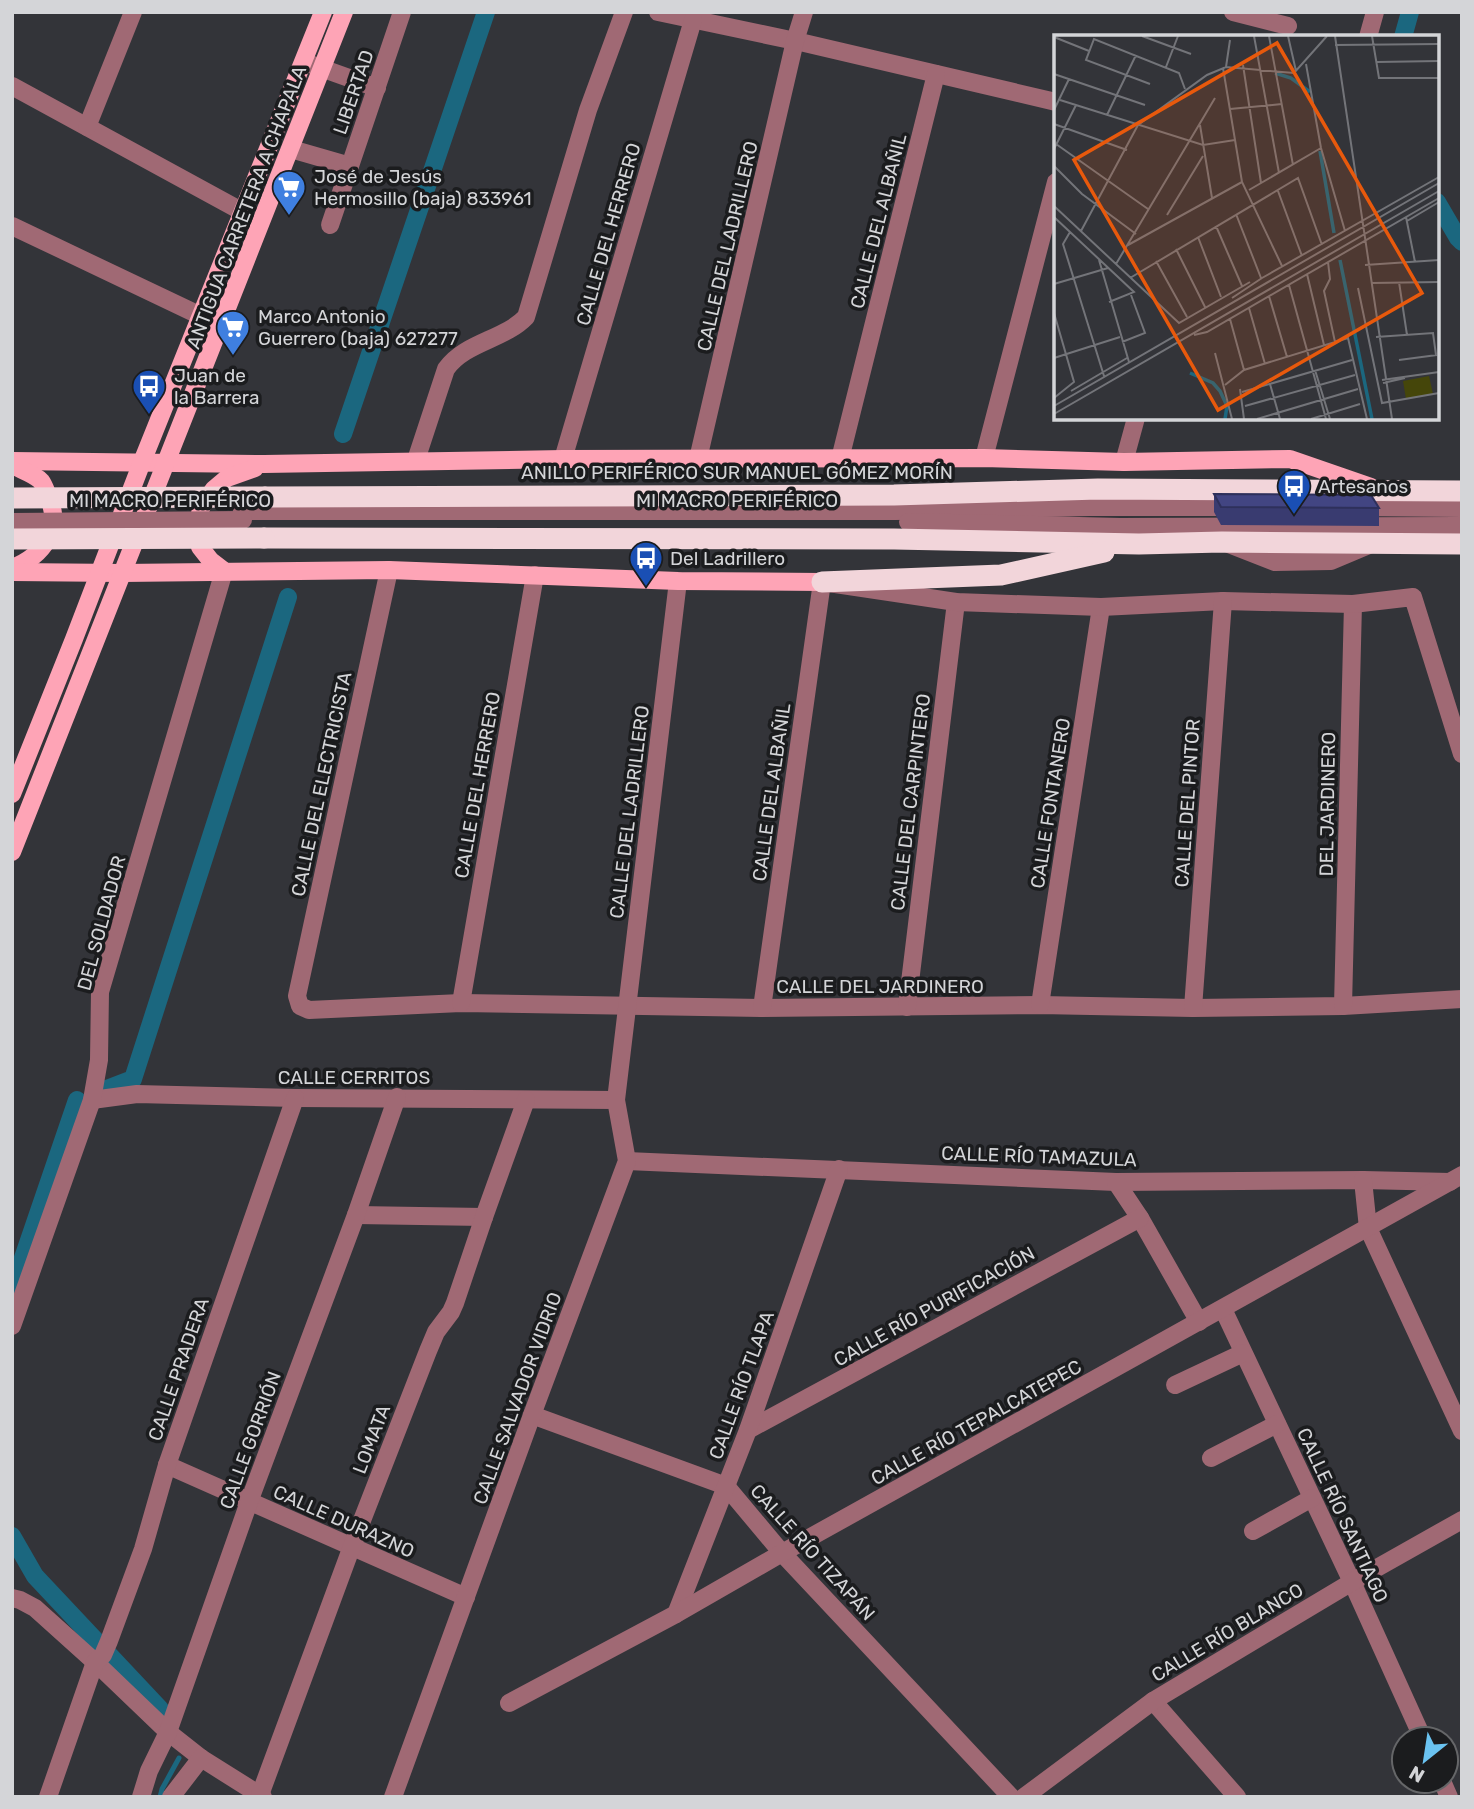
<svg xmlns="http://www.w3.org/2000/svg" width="1474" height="1809" font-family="Rubik,sans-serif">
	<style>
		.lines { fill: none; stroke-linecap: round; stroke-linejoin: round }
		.stream { stroke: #1b677f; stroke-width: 5 }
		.canal { stroke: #1b677f; stroke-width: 18 }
		.minor { stroke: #a06974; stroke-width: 18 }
		.major { stroke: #fea4b6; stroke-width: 18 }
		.highway { stroke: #f2d5da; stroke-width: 21 }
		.minor-bridge { stroke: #a06974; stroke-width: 18 }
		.highway-bridge { stroke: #f2d5da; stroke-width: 21 }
		.wall { fill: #393b70 }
		.building { fill: #424582; stroke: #2e305b; stroke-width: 2 }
		.labels { text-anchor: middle; stroke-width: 7; stroke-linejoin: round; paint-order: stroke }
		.street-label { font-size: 19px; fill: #d4d5d8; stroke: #1b1c1e }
		.poi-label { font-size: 19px; fill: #d4d5d8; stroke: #1b1c1e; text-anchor: start }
		.inset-river { fill: none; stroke: #1b677f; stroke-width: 3.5 }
		.inset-road { fill: none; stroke: #737479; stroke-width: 2 }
		.view { fill: #e8590c; fill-opacity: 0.15; stroke: #e8590c; stroke-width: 3.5 }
		.inset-edge { fill: none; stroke: #d4d5d8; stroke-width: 3.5 }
	</style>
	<rect width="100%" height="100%" fill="#333439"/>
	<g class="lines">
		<path class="stream" d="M160 1797 162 1789 179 1758"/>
		<g class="canal">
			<path d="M1403 37 1410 12"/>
			<path d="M1437 202 1458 238 1462 242"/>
			<path d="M343 434 486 12"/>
			<path d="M107 1089 133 1079 288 597"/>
			<path d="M12 1290 77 1100"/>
			<path d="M12 1536 35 1576 160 1709"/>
		</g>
		<g class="minor">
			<path d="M658 12 800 42 1056 102"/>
			<path d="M1233 12 1288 26"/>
			<path d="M1368 37 1375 12"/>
			<path d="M307 63 377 88"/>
			<path d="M12 86 243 212"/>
			<path d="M87 127 133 12"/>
			<path d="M291 149 350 166"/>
			<path d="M330 225 402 12"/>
			<path d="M12 226 222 326"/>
			<path d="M984 458 1056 182"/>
			<path d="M563 459 693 20"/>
			<path d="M698 459 795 41 804 12"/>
			<path d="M840 459 936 74"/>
			<path d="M416 460 446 369C465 342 504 340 526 317L588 110 624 12"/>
			<path d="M1124 462 1136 418"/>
			<path d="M1355 507 1462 508"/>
			<path d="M242 511H896L1090 507H1236"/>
			<path d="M908 522 1120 527 1462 526"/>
			<path d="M1229 544 1275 562 1331 561 1369 545"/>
			<path d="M389 570 297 996 300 1006 309 1010 461 1003 762 1008 1040 1005 1193 1008 1343 1006 1462 999"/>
			<path d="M461 1003 535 575"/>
			<path d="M1040 1005 1101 607"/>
			<path d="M1343 1006 1353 604"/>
			<path d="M907 1007 956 602"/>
			<path d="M762 1008 822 582 956 602 1101 607 1223 601 1353 604 1413 597 1462 754"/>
			<path d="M1193 1008 1223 601"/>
			<path d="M92 1100 137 1094 295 1098 616 1100"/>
			<path d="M627 1161 1116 1182 1363 1180 1450 1182"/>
			<path d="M1363 1180 1368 1228 1462 1431"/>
			<path d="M1116 1182 1140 1218 1199 1322"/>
			<path d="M356 1215 484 1217"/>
			<path d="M1223 1309 1352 1582 1423 1739"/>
			<path d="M12 1326 92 1100 99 1060 100 992 224 571"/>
			<path d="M1175 1385 1243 1353"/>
			<path d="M532 1415 726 1486 782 1553 1011 1797"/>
			<path d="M748 1430 1140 1218"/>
			<path d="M1211 1458 1277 1424"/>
			<path d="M167 1465 466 1597"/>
			<path d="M1253 1531 1312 1498"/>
			<path d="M12 1598 20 1600 35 1608 95 1662 168 1732 201 1758 263 1797"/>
			<path d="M676 1614 748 1430 839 1169"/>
			<path d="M1153 1701 1237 1797"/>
			<path d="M509 1703 676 1614 782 1553 1462 1175"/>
			<path d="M1442 1781 1449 1797"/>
			<path d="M260 1795 352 1546 428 1351 436 1332 451 1312 455 1303 484 1217 526 1100"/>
			<path d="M48 1797 95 1662 103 1655 109 1641 143 1549 167 1465 295 1098"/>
			<path d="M141 1797 149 1771 168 1732 249 1502 356 1215 397 1097"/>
			<path d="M171 1797 201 1758"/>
			<path d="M393 1797 532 1415 627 1161 616 1100 678 581"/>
			<path d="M1024 1797 1153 1701 1352 1582 1462 1520"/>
		</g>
		<g class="major">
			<path d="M12 461 264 464 563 459 984 458 1124 462 1290 459 1371 487"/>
			<path d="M12 465C21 470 34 474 41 481 44 485 46 491 48 496 63 529 43 556 12 568"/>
			<path d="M224 571 211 561 200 547 198 528 201 507 214 489 227 478 255 468"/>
			<path d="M12 572 122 573 389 570 678 581 822 582"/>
			<path d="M12 794 74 639 142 462 323 12"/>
			<path d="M12 852C122 572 235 293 344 12"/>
		</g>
		<g class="highway">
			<path d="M265 497 894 495 1098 489 1462 491"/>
			<path d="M264 538 894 539 1139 544 1222 542 1462 544"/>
			<path d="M822 582 1001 575 1104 552"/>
		</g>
		<path class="minor-bridge" d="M12 522 243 520"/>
		<g class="highway-bridge">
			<path d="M12 498 265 497"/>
			<path d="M12 539 264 538"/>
		</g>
	</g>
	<path class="wall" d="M1214 494 1379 508V526L1221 525 1214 512Z"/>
	<path class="building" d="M1214 494 1371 495 1379 508 1221 507Z"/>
	<defs>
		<symbol id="supermarket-pin" viewBox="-11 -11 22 30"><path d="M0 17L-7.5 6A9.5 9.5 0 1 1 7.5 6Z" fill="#3f7fe0" stroke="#1b1c1e"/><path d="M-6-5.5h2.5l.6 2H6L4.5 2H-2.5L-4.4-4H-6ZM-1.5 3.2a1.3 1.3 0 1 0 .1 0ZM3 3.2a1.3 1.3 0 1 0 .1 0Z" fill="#fff"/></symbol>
		<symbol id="bus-pin" viewBox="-11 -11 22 30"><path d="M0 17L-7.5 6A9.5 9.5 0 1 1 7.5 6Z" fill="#1a4fb4" stroke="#1b1c1e"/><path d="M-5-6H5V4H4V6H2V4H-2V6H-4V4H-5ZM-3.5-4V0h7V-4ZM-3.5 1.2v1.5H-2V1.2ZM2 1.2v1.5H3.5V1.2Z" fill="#fff"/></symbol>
	</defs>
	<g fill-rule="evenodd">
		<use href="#supermarket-pin" x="270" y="168" width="38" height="52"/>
		<use href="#supermarket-pin" x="214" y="308" width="38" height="52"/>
		<use href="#bus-pin" x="130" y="367" width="38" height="52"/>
		<use href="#bus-pin" x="1275" y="467" width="38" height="52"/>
		<use href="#bus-pin" x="627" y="539" width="38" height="52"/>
	</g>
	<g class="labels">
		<g class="street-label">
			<text transform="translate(353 92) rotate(-71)" y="7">LIBERTAD</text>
			<text transform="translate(246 207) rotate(-69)" y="7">ANTIGUA CARRETERA A CHAPALA</text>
			<text transform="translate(878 221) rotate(-76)" y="7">CALLE DEL ALBAÑIL</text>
			<text transform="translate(608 234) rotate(-74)" y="7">CALLE DEL HERRERO</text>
			<text transform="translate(727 246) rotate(-77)" y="7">CALLE DEL LADRILLERO</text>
			<text x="737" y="479">ANILLO PERIFÉRICO SUR MANUEL GÓMEZ MORÍN</text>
			<text x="170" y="507">MI MACRO PERIFÉRICO</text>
			<text x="737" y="507">MI MACRO PERIFÉRICO</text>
			<text transform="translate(321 784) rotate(-78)" y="7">CALLE DEL ELECTRICISTA</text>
			<text transform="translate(477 785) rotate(-80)" y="7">CALLE DEL HERRERO</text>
			<text transform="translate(771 792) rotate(-82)" y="7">CALLE DEL ALBAÑIL</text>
			<text transform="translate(910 802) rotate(-83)" y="7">CALLE DEL CARPINTERO</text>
			<text transform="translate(1050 803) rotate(-81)" y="7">CALLE FONTANERO</text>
			<text transform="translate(1187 803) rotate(-86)" y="7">CALLE DEL PINTOR</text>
			<text transform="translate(1327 804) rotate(-89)" y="7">DEL JARDINERO</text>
			<text transform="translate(629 812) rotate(-83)" y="7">CALLE DEL LADRILLERO</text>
			<text transform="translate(101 923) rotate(-75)" y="7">DEL SOLDADOR</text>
			<text x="880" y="993">CALLE DEL JARDINERO</text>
			<text x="354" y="1084">CALLE CERRITOS</text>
			<text transform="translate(1039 1156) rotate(2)" y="7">CALLE RÍO TAMAZULA</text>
			<text transform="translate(934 1306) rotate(-29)" y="7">CALLE RÍO PURIFICACIÓN</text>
			<text transform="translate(178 1369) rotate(-71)" y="7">CALLE PRADERA</text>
			<text transform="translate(741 1385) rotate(-70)" y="7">CALLE RÍO TLAPA</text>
			<text transform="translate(517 1398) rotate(-70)" y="7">CALLE SALVADOR VIDRIO</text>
			<text transform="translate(976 1422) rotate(-29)" y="7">CALLE RÍO TEPALCATEPEC</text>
			<text transform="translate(371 1439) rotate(-69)" y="7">LOMATA</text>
			<text transform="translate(250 1440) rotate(-70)" y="7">CALLE GORRIÓN</text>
			<text transform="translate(1343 1515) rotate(65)" y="7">CALLE RÍO SANTIAGO</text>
			<text transform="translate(344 1521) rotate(24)" y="7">CALLE DURAZNO</text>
			<text transform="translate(813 1552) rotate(48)" y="7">CALLE RÍO TIZAPÁN</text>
			<text transform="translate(1227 1632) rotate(-31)" y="7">CALLE RÍO BLANCO</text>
		</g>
		<g class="poi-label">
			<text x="314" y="183">José de Jesús<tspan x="314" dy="22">Hermosillo (baja) 833961</tspan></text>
			<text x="258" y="323">Marco Antonio<tspan x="258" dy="22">Guerrero (baja) 627277</tspan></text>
			<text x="174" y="382">Juan de<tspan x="174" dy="22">la Barrera</tspan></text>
			<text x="1318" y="493">Artesanos</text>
			<text x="670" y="565">Del Ladrillero</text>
		</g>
	</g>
	<g transform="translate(1054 35)">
		<rect width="385" height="385" fill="#333439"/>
		<path d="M375 341 379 359 352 364 349 346Z" fill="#45460a"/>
		<path class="inset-river" d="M221 38 237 43 256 57M266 116 280 198M286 225 318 384M136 338 159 348 166 356 173 371 171 384"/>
		<path class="inset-road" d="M88 1 137 19M200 1 225 138M215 1 239 130M234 1 242 36M281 1 338 384M318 1 325 43H385M0 2 35 16M281 10 385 9M323 27 385 26M252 29 267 113 291 196M189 30 207 148M112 32 124 1M172 32 176 5M169 33 188 147 228 231M0 39 91 70M96 49 32 25 40 4 125 38 131 54M6 65 149 110 181 105M176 74 228 69M0 75 15 44M53 80 82 20M0 89 73 115M146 90 158 163M2 109 94 174M0 114 22 70M0 131 28 159 82 199M195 155 267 113M224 156 248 221M0 171 125 288 196 247M182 179 207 243M113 180 149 121M0 182 80 257 55 267M352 182 361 227M353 186 385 167M162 191 188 251M27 196 84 90 153 40 172 32 240 38 273 1M16 197 9 209 50 341M144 202 167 262M74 210 188 147M122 214 151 272M45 225 75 327M102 226 133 282M274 227 276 244 270 256 281 307M62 229 161 63M311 230 385 225M253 239 270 310M76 243 244 143 268 210M208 243 385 142M345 247 353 300M317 248 385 247M0 249 54 233M235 250 272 384M304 253 328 368 385 358M215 261 233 322M178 263 208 243M195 273 211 329M0 278 20 347 0 363M176 284 190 335M140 300 153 297 385 163M322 302 379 298 382 320M68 307 91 298 77 260M161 318 178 384M0 323 66 302M345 325 383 320M261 335 276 384M328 345 385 337M329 348 351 343M216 349 226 384M171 350 190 335 294 303 313 384M186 354 190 384M17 356 73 323M188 357 298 325M0 371 385 148M191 371 301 340M0 379 385 156M203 384 304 354M257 384 306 369"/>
		<path class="view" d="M223 8 368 258 164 375 20 125Z"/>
		<rect width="385" height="385" class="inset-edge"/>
	</g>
	<rect width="1474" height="1809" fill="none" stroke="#d4d5d8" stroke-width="28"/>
	<g transform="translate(1425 1760) rotate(210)"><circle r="33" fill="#1b1c1e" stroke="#656668" stroke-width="2"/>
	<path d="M0-5L12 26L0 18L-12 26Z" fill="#6ac3f1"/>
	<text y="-10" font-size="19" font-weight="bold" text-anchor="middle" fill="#d4d5d8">N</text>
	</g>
</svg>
